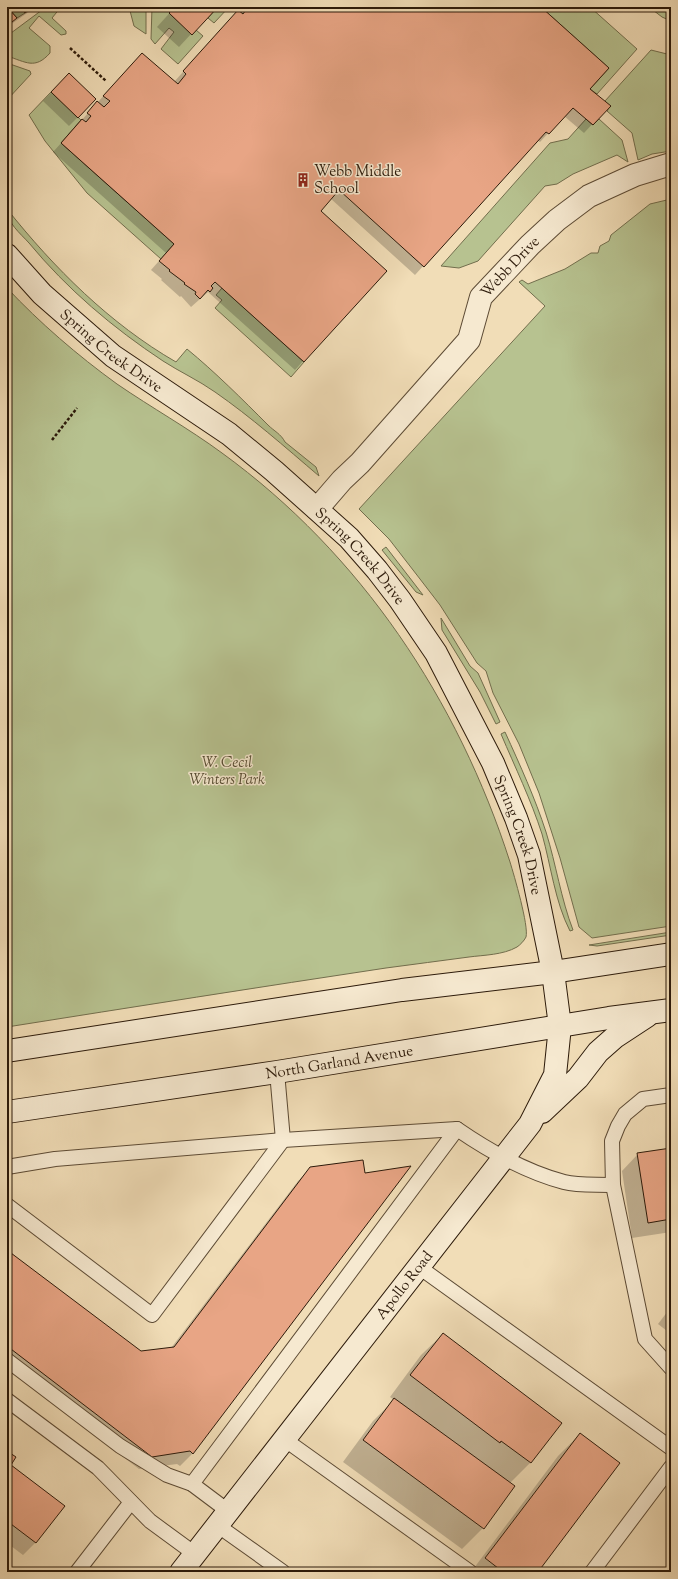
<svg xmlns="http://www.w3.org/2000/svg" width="678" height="1579" font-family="'Sorts Mill Goudy',serif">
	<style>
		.green { fill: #b7c290; stroke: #726e4d }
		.shadow { fill: #0003 }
		.building { fill: #e8a585; stroke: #2c1a0a }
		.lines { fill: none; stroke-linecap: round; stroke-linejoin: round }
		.lane-casing { stroke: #5d4b35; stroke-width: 16 }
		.street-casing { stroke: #5d4b35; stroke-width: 24 }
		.secondary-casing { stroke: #2c1a0a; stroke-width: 24 }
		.path { stroke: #2c1a0a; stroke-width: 2.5; stroke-dasharray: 3 2; stroke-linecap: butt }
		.lane { stroke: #f6e9d0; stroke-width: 14 }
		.street { stroke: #f6e9d0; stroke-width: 22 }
		.secondary { stroke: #f6e9d0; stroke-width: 22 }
		.labels { text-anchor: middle; stroke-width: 3; stroke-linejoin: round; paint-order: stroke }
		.poi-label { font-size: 15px; fill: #2c1a0a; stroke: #f6e9d0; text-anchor: start }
		.street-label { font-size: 15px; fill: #2c1a0a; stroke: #f6e9d0 }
		.park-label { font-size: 15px; font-style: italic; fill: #564c32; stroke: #f6e9d0 }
	</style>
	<rect width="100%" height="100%" fill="#f1ddb7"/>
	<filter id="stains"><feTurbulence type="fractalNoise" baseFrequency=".005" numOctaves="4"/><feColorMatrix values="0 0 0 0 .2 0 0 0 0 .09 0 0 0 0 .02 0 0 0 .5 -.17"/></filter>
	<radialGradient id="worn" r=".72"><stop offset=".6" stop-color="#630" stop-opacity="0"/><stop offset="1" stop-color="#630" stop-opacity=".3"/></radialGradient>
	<g class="green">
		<path d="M8 7H21L25 13 17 18Z"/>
		<path d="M46 7H61L52 18 66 31V34L61 35 39 16 29 28 50 46V53C35 70 26 62 7 56V36Z"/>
		<path d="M129 7H146V34L134 26Z"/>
		<path d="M152 7H175L169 13 192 34 196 30 203 36 178 64 161 49 174 32 169 28 155 44 151 39Z"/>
		<path d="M217 7H229L214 23 208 18Z"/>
		<path d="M541 7H590L637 49 597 94 590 89 609 68Z"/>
		<path d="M649 7H671V21L662 17Z"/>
		<path d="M651 50 671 55V151L652 154 638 160 632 133 607 111 610 106 605 101Z"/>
		<path d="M7 63 30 71 31 74 7 100Z"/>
		<path d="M51 92 81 120 61 143 174 244 161 259 87 193 45 141 29 115Z"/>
		<path d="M586 119 593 125 599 119 622 140 628 162 617 155 573 174 557 184 545 186 478 261 459 268 441 266 550 143 568 139Z"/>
		<path d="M671 199V926L592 938 579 927 560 858 539 793 519 744 493 693 486 671 477 663 440 605 420 579 389 539 359 509 545 306 519 282 522 280 528 284 565 269 591 253H598L600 246 609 241 611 235 650 204Z"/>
		<path d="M7 209C54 268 110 324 176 362L187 349C215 372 242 399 268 425 274 431 281 434 285 442L316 467 319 476C285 447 251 417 215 392 198 380 180 372 163 361 113 328 67 289 29 243 20 233 7 223 7 209Z"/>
		<path d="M7 288C40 323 77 355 117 384 152 408 188 428 222 453 361 554 458 700 510 862 514 875 529 926 526 937 524 941 520 945 517 947 503 955 484 955 469 957 441 961 414 964 386 968 260 987 133 1007 7 1027Z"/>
		<path d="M222 288 304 362 291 377 215 308 222 300 216 295Z"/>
		<path d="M386 547 423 595 416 592 382 550Z"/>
		<path d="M441 618 470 666 478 673 500 722 496 724 480 692 442 630Z"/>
		<path d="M505 732C520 765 535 798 546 832 556 864 561 899 573 930L570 931C555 902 551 866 542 834 531 800 515 767 501 734Z"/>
		<path d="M671 932V935L597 946 589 945Z"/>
	</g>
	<g class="shadow">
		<path d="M7 7H36L7 27Z"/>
		<path d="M175 7H216L179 47 157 27Z"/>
		<path d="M241 7H539L589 89 609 106 584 133 564 116 540 142 537 140 415 275 330 198 319 211 303 361 295 370 208 292 191 307 181 296 180 297 161 280 162 279 151 270 166 253 53 152 133 63 174 82Z"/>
		<path d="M69 75 78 117 69 126 43 101Z"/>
		<path d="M671 1149V1232L632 1238 622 1171 638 1154Z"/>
		<path d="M311 1168 193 1453 180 1466 177 1464 139 1469 7 1369V1251L141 1352 171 1348 298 1181Z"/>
		<path d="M671 1307V1334L658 1324Z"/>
		<path d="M443 1334 561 1423 530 1463 510 1483 483 1528 462 1549 343 1462 373 1421 394 1400 390 1397 421 1355Z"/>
		<path d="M580 1434 537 1572H471L558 1456Z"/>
		<path d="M7 1452 9 1465 36 1542 23 1555 7 1543Z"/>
	</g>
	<g class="building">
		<path d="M7 7 17 18 7 26Z"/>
		<path d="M21 7H33L25 13Z"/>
		<path d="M175 7H218L192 35 169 13Z"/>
		<path d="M248 7H541L609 68 590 89 611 106 593 125 573 108 549 134 546 132 424 267 339 190 321 211 387 271 304 362 215 282 211 286 213 288 210 292 208 290 200 299 195 294 196 292 184 284 185 283 169 271 170 270 159 261 174 244 61 143 82 119 86 122 91 116 87 113 97 101 104 107 110 101 103 96 142 53 178 84 186 74 183 71 238 10 243 14Z"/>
		<path d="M69 73 96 99 78 118 51 92Z"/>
		<path d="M671 1148V1219L648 1223 637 1153Z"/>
		<path d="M363 1160 365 1173 411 1166 193 1454 190 1451 152 1457 7 1346V1250L141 1351 174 1347 310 1167Z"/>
		<path d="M443 1333 562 1423 531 1463 501 1441 500 1443 410 1375Z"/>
		<path d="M394 1398 515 1486 484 1529 363 1440Z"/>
		<path d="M580 1433 620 1463 538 1572H503L485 1558Z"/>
		<path d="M7 1451 16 1457 11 1465 65 1506 36 1543 7 1521Z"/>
	</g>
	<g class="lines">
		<defs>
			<g id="lane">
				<path d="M7 1167 55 1159 283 1140 457 1129C489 1151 526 1172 564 1182 579 1186 597 1184 613 1185L612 1141 618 1126 625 1114 643 1099 671 1095"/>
				<path d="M613 1185 645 1339 671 1368"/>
				<path d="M7 1205 152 1315 283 1140 277 1072"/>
				<path d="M419 1267 671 1448"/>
				<path d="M7 1360 120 1446 167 1475 192 1484 228 1511"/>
				<path d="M7 1400 98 1468 150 1521 195 1554"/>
				<path d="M284 1439 470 1572"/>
				<path d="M192 1484 457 1129"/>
				<path d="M217 1525 283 1572"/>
				<path d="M77 1572 131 1502"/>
				<path d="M592 1572 671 1467"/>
			</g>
			<g id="street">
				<path id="s1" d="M317 509 342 480 360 463 469 340 481 297 530 245 557 220 589 196 635 175 671 164"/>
			</g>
			<g id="secondary">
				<path id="s2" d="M7 255 42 294 113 356 229 434 274 471 349 538 377 570 400 600 436 653 493 763 516 818 529 855 553 972 560 1026 555 1075 530 1124 181 1572"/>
				<path d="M7 1051 402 990 553 972 671 954"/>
				<path id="s3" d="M7 1112 277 1072 609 1018 671 1010"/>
				<path d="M542 1112 578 1078 598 1052 615 1037 647 1016"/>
			</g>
		</defs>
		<use href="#lane" class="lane-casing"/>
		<use href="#street" class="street-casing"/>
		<use href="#secondary" class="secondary-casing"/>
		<g class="path">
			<path d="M70 48 106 81"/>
			<path d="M52 440 77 408"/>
		</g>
		<use href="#lane" class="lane"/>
		<use href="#street" class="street"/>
		<use href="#secondary" class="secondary"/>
	</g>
	<defs>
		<symbol id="building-bare" viewBox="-9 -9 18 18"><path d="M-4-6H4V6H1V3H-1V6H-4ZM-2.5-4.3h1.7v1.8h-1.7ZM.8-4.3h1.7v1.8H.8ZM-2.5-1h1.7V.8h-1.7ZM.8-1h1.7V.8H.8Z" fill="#8f2418" stroke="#f6e9d0" stroke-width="2.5" paint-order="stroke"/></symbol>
	</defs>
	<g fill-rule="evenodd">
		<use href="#building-bare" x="293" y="170" width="20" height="20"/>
	</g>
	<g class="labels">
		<g class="poi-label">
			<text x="314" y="176">Webb Middle<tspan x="314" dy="17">School</tspan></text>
		</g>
		<g class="street-label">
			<text dy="5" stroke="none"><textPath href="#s1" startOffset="314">Webb Drive</textPath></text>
			<text dy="5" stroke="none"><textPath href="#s2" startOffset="142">Spring Creek Drive</textPath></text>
			<text dy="5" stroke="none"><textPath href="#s2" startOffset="466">Spring Creek Drive</textPath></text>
			<text dy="5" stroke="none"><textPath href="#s2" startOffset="790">Spring Creek Drive</textPath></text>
			<text dy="5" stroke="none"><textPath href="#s3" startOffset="336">North Garland Avenue</textPath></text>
			<text transform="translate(404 1285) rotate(-52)" y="5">Apollo Road</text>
		</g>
		<g class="park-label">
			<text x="227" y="767">W. Cecil<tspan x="227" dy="17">Winters Park</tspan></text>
		</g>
	</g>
	<rect width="678" height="1579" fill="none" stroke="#f1ddb7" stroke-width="24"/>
	<rect x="8" y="8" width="662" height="1563" fill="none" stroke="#2c1a0a" stroke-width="2"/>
	<rect x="12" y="12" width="654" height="1555" fill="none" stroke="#2c1a0a"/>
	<rect width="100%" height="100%" filter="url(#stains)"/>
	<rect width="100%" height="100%" fill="url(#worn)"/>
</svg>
